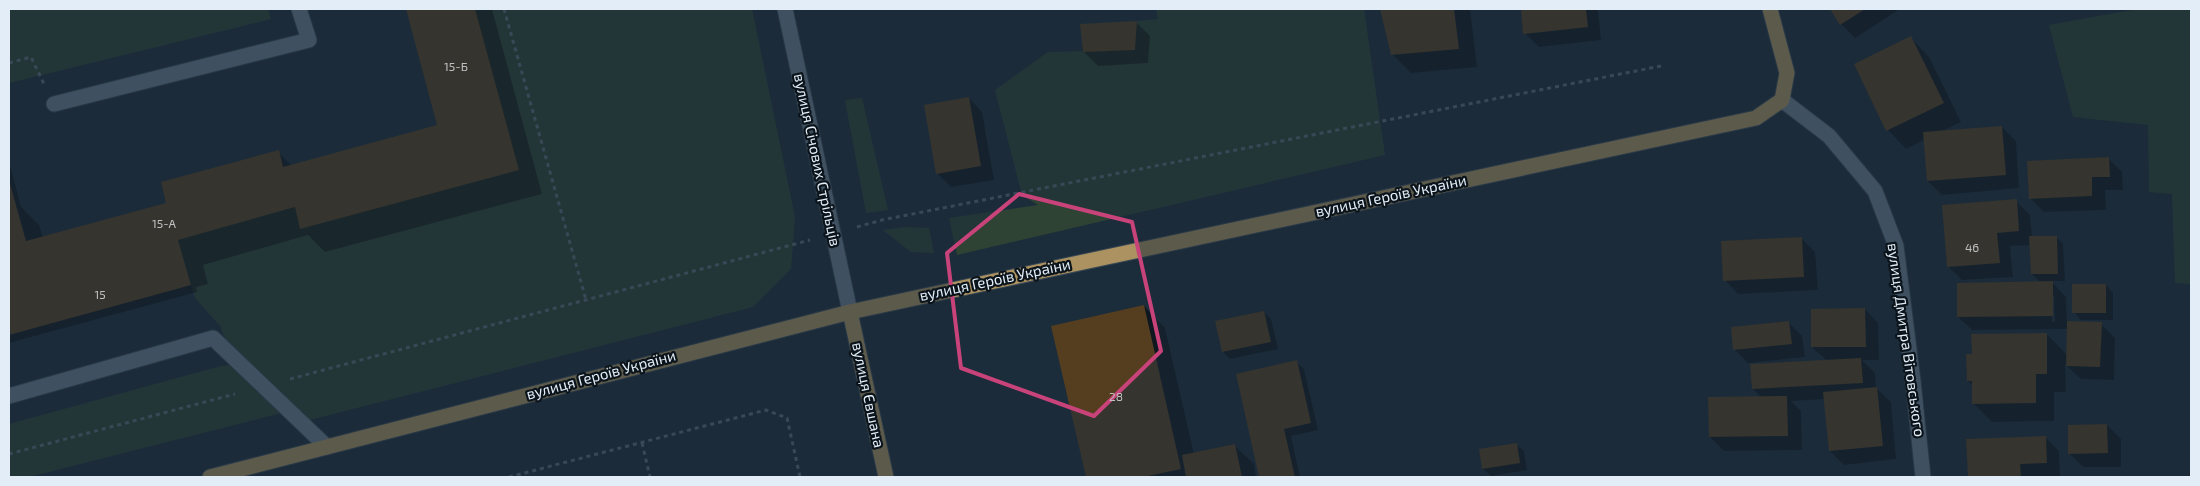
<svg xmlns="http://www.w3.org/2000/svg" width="2200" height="486" font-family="'Exo 2',sans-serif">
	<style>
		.green { fill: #2e4334 }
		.shadow { fill: #0007; fill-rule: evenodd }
		.building { fill: #553e1f }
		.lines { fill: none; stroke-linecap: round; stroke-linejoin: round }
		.minor-casing { stroke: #3a4855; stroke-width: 17 }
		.major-casing { stroke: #3a4855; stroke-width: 17 }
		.path { stroke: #5c6b78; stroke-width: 3; stroke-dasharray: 4 4; stroke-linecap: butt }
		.minor { stroke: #6b7e90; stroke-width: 15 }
		.major { stroke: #ab9260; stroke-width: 15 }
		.marked { fill: none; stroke: #c8437a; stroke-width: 4; stroke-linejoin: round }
		.labels { text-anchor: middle; stroke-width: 4.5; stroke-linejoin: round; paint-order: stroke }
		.number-label { font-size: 12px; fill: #bfc1c1 }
		.street-label { font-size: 15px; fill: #e2edf7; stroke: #0c141b }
	</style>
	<rect width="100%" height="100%" fill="#1b2c3b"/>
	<g class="green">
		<path d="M9 9H268L271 19 9 83Z"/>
		<path d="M475 9H752L795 217 791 269 753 307 302 422 289 411 29 477H9V424L221 366 240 364 221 330 222 328 195 298 178 240 295 207 300 229 519 170Z"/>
		<path d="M1156 9H1364L1385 155 957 255 949 218 1038 205 1022 195 995 90 1048 52 1135 50 1137 21 1158 19Z"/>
		<path d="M2138 9H2191V284L2175 283 2172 194 2149 192 2148 125 2073 117 2049 25Z"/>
		<path d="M862 98 888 210 866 213 845 100Z"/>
		<path d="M905 227 929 228 934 253 911 252 883 230Z"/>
	</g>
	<g class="shadow">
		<path d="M406 9H492L542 194 325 252 308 235 203 265 208 284 196 287 197 292 9 343V161L21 207 39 225 43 238 168 204 278 152 292 166 439 126Z"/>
		<path d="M1381 9H1470L1477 67 1411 73 1392 54Z"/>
		<path d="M1522 9H1598L1601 40 1539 47 1525 33Z"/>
		<path d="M1831 9H1900L1855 38 1841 24Z"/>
		<path d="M1136 22 1150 36 1148 63 1098 66 1084 52Z"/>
		<path d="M1911 38 1929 57 1961 122 1940 132 2002 127 2016 141 2019 188 1942 195 1928 181 1924 140 1906 149 1888 130Z"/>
		<path d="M969 98 982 112 994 180 951 187 937 173Z"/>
		<path d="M2108 158 2122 172 2123 190H2105L2106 210 2044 212 2030 198Z"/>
		<path d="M2016 201 2030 215 2032 237H2056L2063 244 2065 281H2051L2066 297 2067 323 2101 324 2115 338 2114 380 2081 379 2065 364 2066 392H2054V421L1992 422 1973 403V386L1968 381 2047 334 2067 355 2068 329 1972 330 1958 317 2041 283 2032 274 2031 245 2010 246 2013 277 1962 280 1948 266ZM2052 295H2054L2055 322H2052Z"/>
		<path d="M1801 238 1815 252 1818 290 1738 294 1725 280Z"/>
		<path d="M2106 285 2113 293V320H2081L2074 312Z"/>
		<path d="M1144 306 1165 328 1194 454 1235 446 1254 464 1256 477H1087L1053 327Z"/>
		<path d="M1865 309 1878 323 1879 360H1862L1875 373 1876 388 1891 402 1896 459 1844 465 1830 451 1825 399 1791 401 1801 411 1802 450 1724 451 1710 437 1762 398 1753 389 1827 361 1812 347Z"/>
		<path d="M1264 312 1271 319 1278 349 1230 359 1223 352Z"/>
		<path d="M1788 322 1802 336 1805 357 1748 363 1734 349Z"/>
		<path d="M1296 362 1304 369 1318 430 1291 436 1300 477H1261L1237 375Z"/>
		<path d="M2107 425 2121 439V467H2083L2069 453Z"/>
		<path d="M2045 437 2059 451 2060 476 1969 477 1968 440Z"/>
		<path d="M1516 444 1524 451 1527 470 1491 476 1483 469Z"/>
	</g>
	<g class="building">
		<path d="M406 9H475L519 170 300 229 295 207 178 240 191 285 9 335V180L26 241 166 203 161 182 279 150 283 167 437 125Z"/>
		<path d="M1380 9H1454L1459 49 1391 55Z"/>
		<path d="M1521 9H1586L1588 27 1523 34Z"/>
		<path d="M1830 9H1865L1840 25Z"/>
		<path d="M1137 21 1135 50 1083 52 1080 24Z"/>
		<path d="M1911 36 1944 103 1886 131 1854 64Z"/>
		<path d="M969 97 981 166 936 174 924 105Z"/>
		<path d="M2002 126 2006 175 1927 181 1923 132Z"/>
		<path d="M2109 157 2110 177H2092V196L2029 199 2027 161Z"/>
		<path d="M2017 199 2019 231 1997 233 2000 263 1947 267 1942 205Z"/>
		<path d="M2029 236H2057L2058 274H2031Z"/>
		<path d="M1802 237 1804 277 1723 281 1721 241Z"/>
		<path d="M2053 281V316L1957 317V283Z"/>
		<rect x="2072" y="284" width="34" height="29"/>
		<path d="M1144 305 1181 469 1143 477H1086L1051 326Z"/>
		<path d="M1865 308 1866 347H1811V309Z"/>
		<path d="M1264 311 1271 342 1222 352 1215 321Z"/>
		<path d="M1789 321 1792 344 1733 350 1731 327Z"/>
		<path d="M2067 321 2102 322 2100 367 2066 366Z"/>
		<path d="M2047 333V374H2036V403L1972 404V381H1967L1966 354H1972L1971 334Z"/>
		<path d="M1861 358 1863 383 1752 389 1750 364Z"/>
		<path d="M1297 360 1311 423 1284 429 1295 477H1259L1236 374Z"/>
		<path d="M1877 387 1883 446 1829 451 1823 392Z"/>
		<path d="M1787 396 1788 436 1709 437 1708 397Z"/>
		<path d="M2107 424 2108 453 2068 454V425Z"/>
		<path d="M2046 436 2047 463 2020 464 2021 477H1968L1966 439Z"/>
		<path d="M1517 443 1520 463 1482 469 1479 449Z"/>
		<path d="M1235 444 1242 477H1186L1182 455Z"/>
	</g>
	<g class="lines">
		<defs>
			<g id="minor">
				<path d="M785 9 850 312"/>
				<path d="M1782 100 1829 136 1875 191 1896 246 1913 381 1923 477"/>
				<path d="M54 104 309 40 299 9"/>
				<path d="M9 396 213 338 327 447"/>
			</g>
			<g id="major">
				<path d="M850 312 886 477"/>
				<path d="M210 477 850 312 1756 118 1782 100 1787 73 1770 9"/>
			</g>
		</defs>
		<use href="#minor" class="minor-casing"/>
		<use href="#major" class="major-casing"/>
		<g class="path">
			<path d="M504 9 586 300"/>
			<path d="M9 63 31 57 44 84"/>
			<path d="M857 227 882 220 1661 66"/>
			<path d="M290 379 810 240"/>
			<path d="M642 443 650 477"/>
			<path d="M9 454 235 394"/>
			<path d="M509 477 766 410 787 418 800 477"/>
		</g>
		<use href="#minor" class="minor"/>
		<use href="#major" class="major"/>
	</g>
	<path d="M0 0H2200V486H0ZM1019 194 1132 222 1161 351 1094 416 961 368 947 253Z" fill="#1b2c3b" fill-opacity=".55" fill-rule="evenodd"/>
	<path class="marked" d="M1019 194 1132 222 1161 351 1094 416 961 368 947 253Z"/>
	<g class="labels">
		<g class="number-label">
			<text x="456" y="71">15-Б</text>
			<text x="164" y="228">15-А</text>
			<text x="1972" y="252">46</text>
			<text x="100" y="299">15</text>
			<text x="1116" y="401">28</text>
		</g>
		<g class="street-label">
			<text transform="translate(817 160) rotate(78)" y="5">вулиця Січових Стрільців</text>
			<text transform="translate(1391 196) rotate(-12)" y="5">вулиця Героїв України</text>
			<text transform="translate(995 280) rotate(-12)" y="5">вулиця Героїв України</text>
			<text transform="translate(1906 340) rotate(82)" y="5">вулиця Дмитра Вітовського</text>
			<text transform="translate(601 375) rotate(-15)" y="5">вулиця Героїв України</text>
			<text transform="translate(868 395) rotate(78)" y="5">вулиця Євшана</text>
		</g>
	</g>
	<rect width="2200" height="486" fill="none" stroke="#e2edf7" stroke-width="20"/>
</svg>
